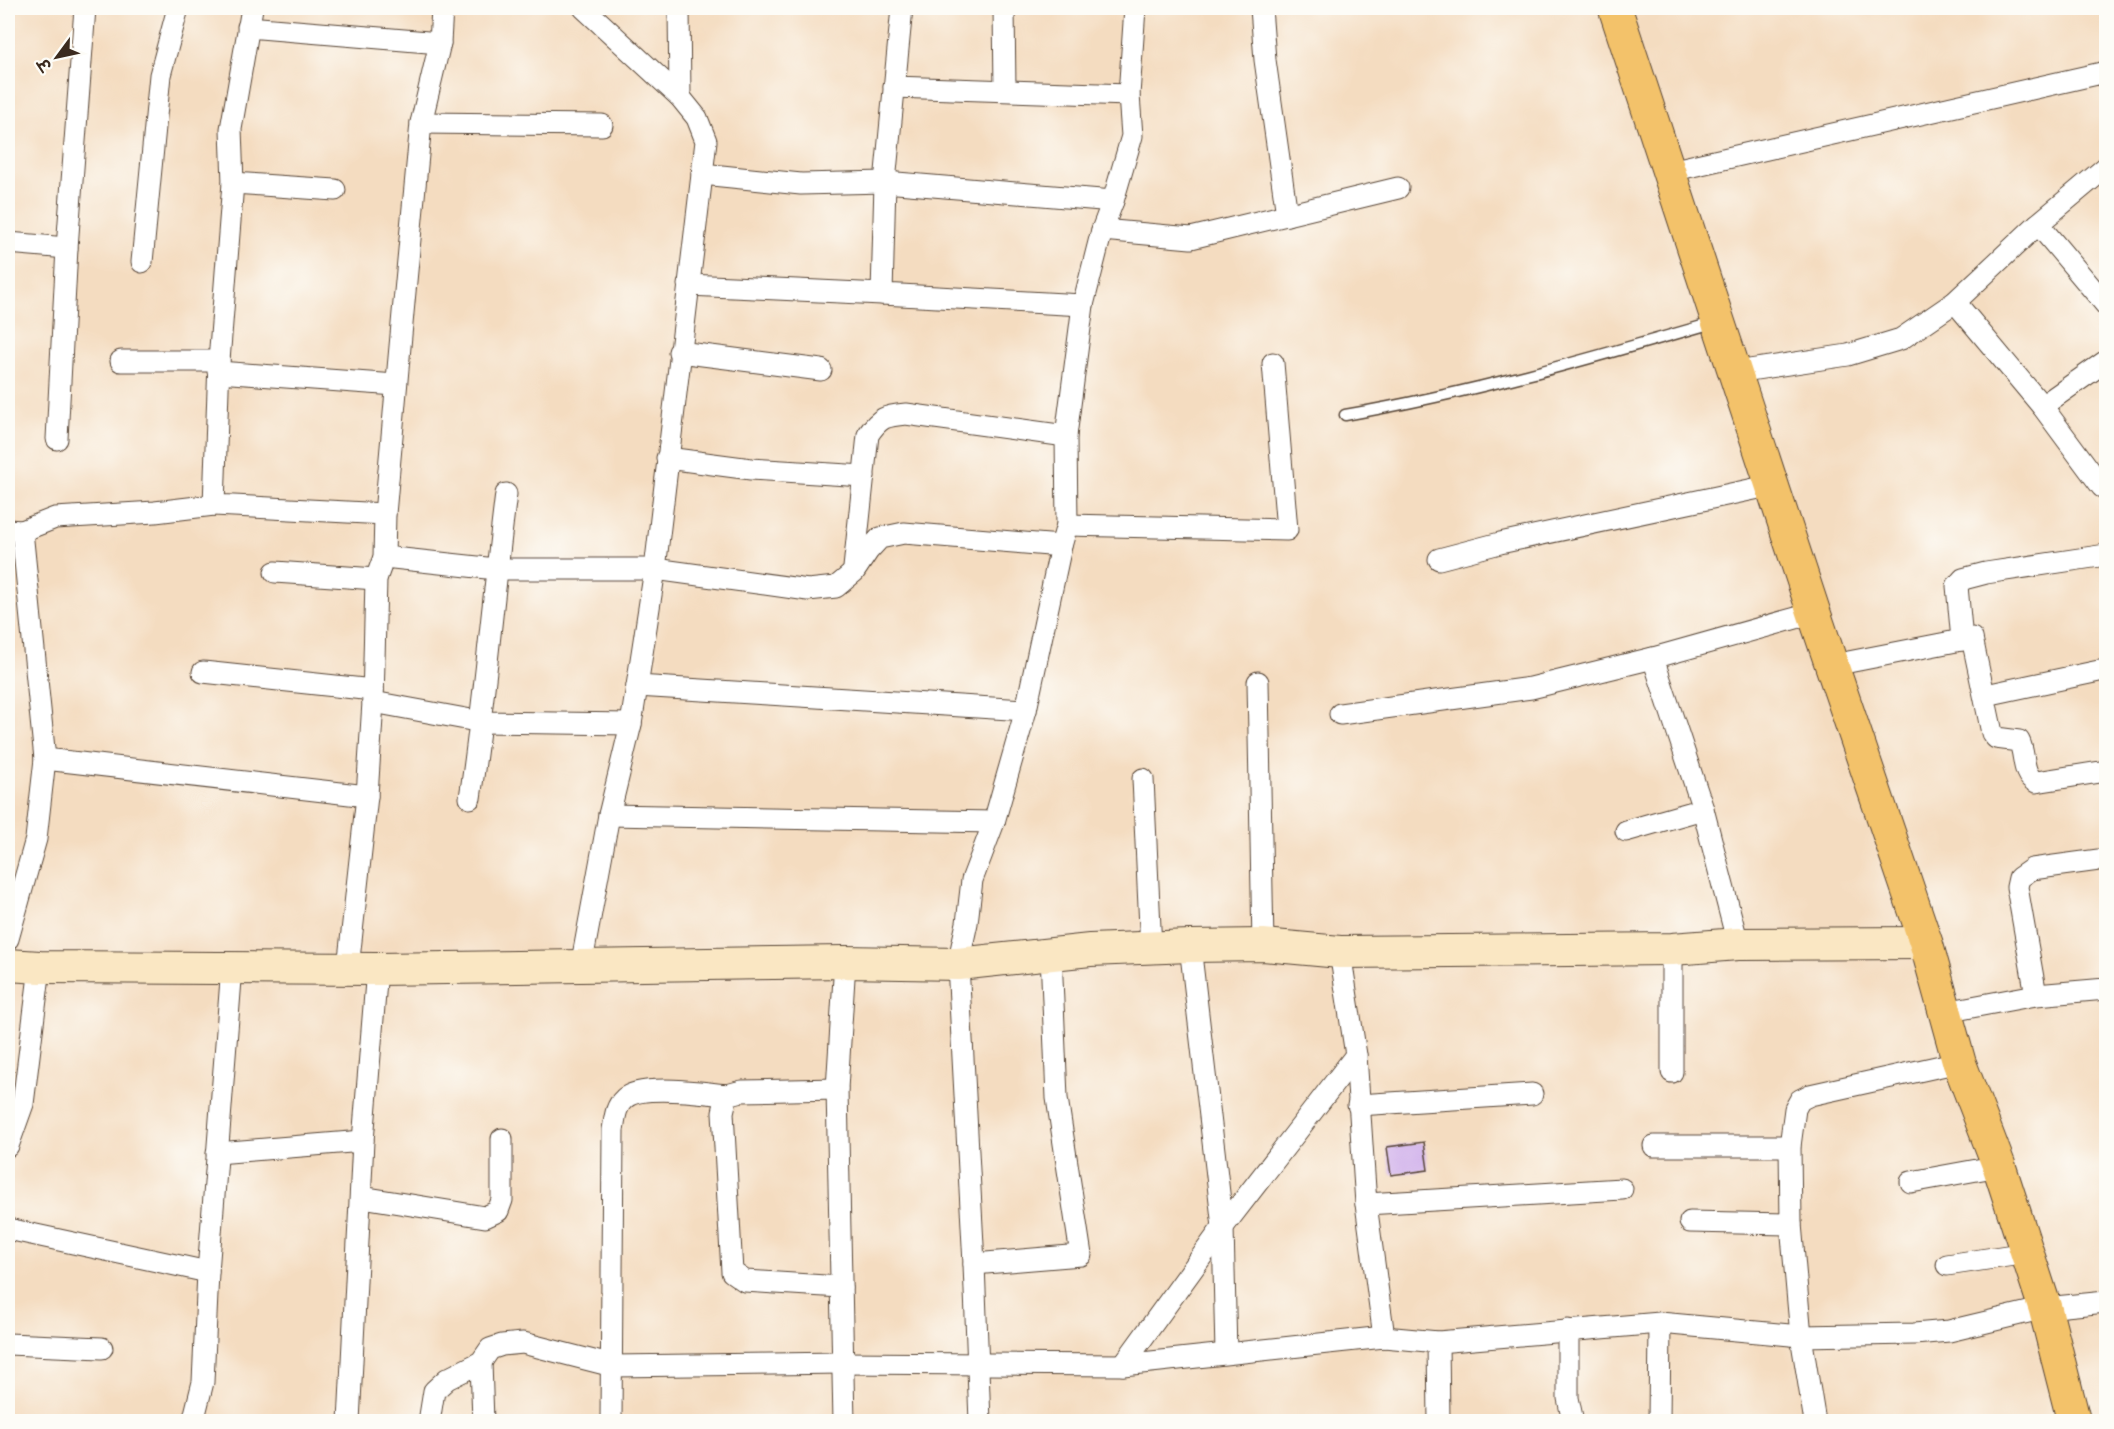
<svg xmlns="http://www.w3.org/2000/svg" width="2114" height="1429" font-family="Delius,'Playpen Sans Deva',sans-serif">
	<style>
		.building { fill: #d0b0eb }
		.lines { fill: none; stroke-linecap: round; stroke-linejoin: round }
		.lane-casing { stroke: #574536; stroke-width: 13 }
		.street-casing { stroke: #574536; stroke-width: 23 }
		.secondary-casing { stroke: #574536; stroke-width: 34 }
		.primary-casing { stroke: #574536; stroke-width: 35 }
		.lane { stroke: #fff; stroke-width: 10 }
		.street { stroke: #fff; stroke-width: 21 }
		.secondary { stroke: #fae7c3; stroke-width: 32 }
		.primary { stroke: #f3c26a; stroke-width: 33 }
	</style>
	<rect width="100%" height="100%" fill="#fdfcf7"/>
	<filter id="ink" filterUnits="userSpaceOnUse"><feTurbulence type="fractalNoise" baseFrequency=".0167" numOctaves="2"/><feDisplacementMap in="SourceGraphic" scale="12" xChannelSelector="R" yChannelSelector="G"/><feConvolveMatrix kernelMatrix="1 2 1 2 8 2 1 2 1" color-interpolation-filters="sRGB"/></filter>
	<filter id="wash" filterUnits="userSpaceOnUse"><feTurbulence type="fractalNoise" baseFrequency=".008" numOctaves="4" result="noise"/><feDisplacementMap in="SourceGraphic" scale="24" xChannelSelector="R" yChannelSelector="G"/><feGaussianBlur stdDeviation="1.35" result="paint"/><feColorMatrix in="noise" values="0 0 0 0 0 0 0 0 0 0 0 0 0 0 0 0 0 1.4 0 .05"/><feComposite in="paint" operator="in"/></filter>
	<g filter="url(#wash)">
		<rect width="100%" height="100%" fill="#f4dcc0"/>
		<g id="blocks">
			<path class="building" d="M1424 1142 1428 1170 1391 1175 1387 1147Z"/>
		</g>
	</g>
	<g filter="url(#ink)">
		<use href="#blocks" fill-opacity="0" stroke="#574536" stroke-width="1.5"/>
		<g class="lines">
			<defs>
				<path id="lane" d="M1345 415C1472 393 1592 358 1716 322"/>
				<g id="street">
					<path d="M252 8 231 129 233 183 219 361 214 505 385 514"/>
					<path d="M679 8 680 97"/>
					<path d="M902 8 885 182 882 294 1083 305"/>
					<path d="M1004 8 1005 90"/>
					<path d="M1261 8 1265 60 1287 215"/>
					<path d="M248 27 440 43"/>
					<path d="M894 87 1129 95"/>
					<path d="M421 123 602 125"/>
					<path d="M1670 171 2106 72"/>
					<path d="M702 174 801 184 885 182 1113 201"/>
					<path d="M233 183 335 190"/>
					<path d="M2038 224 2106 305"/>
					<path d="M1102 230 1191 238 1398 188"/>
					<path d="M8 243 67 248"/>
					<path d="M142 262 160 75 178 8"/>
					<path d="M688 285 882 294"/>
					<path d="M1955 302 2042 406 2102 487"/>
					<path d="M679 352 821 370"/>
					<path d="M121 361H219"/>
					<path d="M218 372 396 385"/>
					<path d="M1736 372 1848 355 1901 339 1955 302 2038 224 2106 167"/>
					<path d="M2042 406 2106 361"/>
					<path d="M57 439 67 248 85 8"/>
					<path d="M667 458 751 469 864 476"/>
					<path d="M1067 525 1287 530 1273 363"/>
					<path d="M8 530 22 531 45 759 36 839 8 939"/>
					<path d="M22 531 55 518 155 512 214 505"/>
					<path d="M384 557 496 569H655L808 590 836 587 854 572 868 551 880 538 904 533 1061 546"/>
					<path d="M1439 559 1500 543 1773 485"/>
					<path d="M854 568 868 435C880 417 885 416 906 414L1066 436"/>
					<path d="M275 572 376 579"/>
					<path d="M1962 640 1957 586 1963 579 1986 573 2106 555"/>
					<path d="M1833 665 1972 638 1992 733 1996 738 2019 741C2026 754 2021 775 2036 782L2106 771"/>
					<path d="M203 672 373 690"/>
					<path d="M1258 682 1263 945"/>
					<path d="M637 686 1026 710"/>
					<path d="M1986 695 2099 671"/>
					<path d="M373 702 482 722 631 724"/>
					<path d="M1340 714 1531 688 1653 658"/>
					<path d="M45 759 367 796"/>
					<path d="M1143 779 1151 949"/>
					<path d="M470 798C485 697 493 596 506 494"/>
					<path d="M609 815 994 822"/>
					<path d="M1626 831 1703 809"/>
					<path d="M1738 944 1703 809 1653 658 1814 613"/>
					<path d="M1190 946 1223 1227 1226 1353"/>
					<path d="M1340 952 1356 1055 1366 1204 1622 1189"/>
					<path d="M581 967 609 815 631 724 637 686 655 569 706 141 697 118 680 97 584 8"/>
					<path d="M348 968 367 796 373 702 376 579 384 557 385 514 403 313 421 123 440 43 442 8"/>
					<path d="M2036 995 2017 887 2019 878 2032 869 2106 859"/>
					<path d="M1945 1012 2036 995 2106 989"/>
					<path d="M1672 1072V949"/>
					<path d="M837 1089 742 1091 727 1095 723 1112 732 1272 745 1281 841 1287"/>
					<path d="M1358 1105 1532 1094"/>
					<path d="M8 1146 23 1104 40 967"/>
					<path d="M1654 1146H1790"/>
					<path d="M217 1153 363 1141"/>
					<path d="M1911 1182 1999 1166"/>
					<path d="M362 1197 485 1217 498 1211 502 1200V1139"/>
					<path d="M1366 1204 1384 1337"/>
					<path d="M1690 1222 1791 1224"/>
					<path d="M8 1229 208 1272"/>
					<path d="M974 1264 1081 1255 1057 1098 1051 954"/>
					<path d="M1947 1265 2027 1253"/>
					<path d="M1568 1330V1398L1573 1422"/>
					<path d="M1438 1342 1439 1422"/>
					<path d="M8 1344 102 1348"/>
					<path d="M481 1362 483 1422"/>
					<path d="M1123 1365 1223 1227 1356 1055"/>
					<path d="M193 1422 203 1382 208 1272 232 967"/>
					<path d="M349 1422 363 1141 377 969"/>
					<path d="M429 1422 434 1391 447 1379 481 1362 490 1349 502 1345 523 1343 613 1366 841 1363 1123 1365 1384 1337 1438 1342 1660 1323 1801 1336 1914 1334 1949 1331 2045 1308 2106 1302"/>
					<path d="M611 1422 613 1130C615 1119 615 1107 624 1099 640 1083 704 1093 727 1095"/>
					<path d="M844 1422 837 1089 845 962"/>
					<path d="M980 1422 974 1264 958 964 967 923 972 880 994 822 1026 710 1061 546 1067 525 1066 436 1083 305 1102 230 1113 201 1132 136 1129 95 1135 8"/>
					<path d="M1659 1422 1660 1323"/>
					<path d="M1815 1422 1801 1336 1791 1224 1790 1146 1795 1109 1800 1100 1810 1095 1959 1062"/>
				</g>
				<path id="secondary" d="M8 965 40 967 377 969 845 962 958 964 1090 950 1190 946 1263 945 1340 952 1672 949 1738 944 1926 943"/>
				<path id="primary" d="M1615 8 1814 613 1926 943 1959 1062 1999 1166 2045 1308 2074 1422"/>
			</defs>
			<use href="#lane" class="lane-casing"/>
			<use href="#street" class="street-casing"/>
			<use href="#secondary" class="secondary-casing"/>
			<use href="#primary" class="primary-casing"/>
			<use href="#lane" class="lane"/>
			<use href="#street" class="street"/>
			<use href="#secondary" class="secondary"/>
			<use href="#primary" class="primary"/>
		</g>
	</g>
	<rect width="2114" height="1429" fill="none" stroke="#fdfcf7" stroke-width="30"/>
	<g transform="translate(57 57) rotate(237)" stroke="#fdfcf7" stroke-width="4.5" paint-order="stroke">
	<path d="M0-4.5L10 22L0 15L-10 22Z" fill="#3b2a1e"/>
	<text y="-9" font-size="16" font-weight="bold" text-anchor="middle" fill="#3b2a1e">उ</text>
	</g>
</svg>
